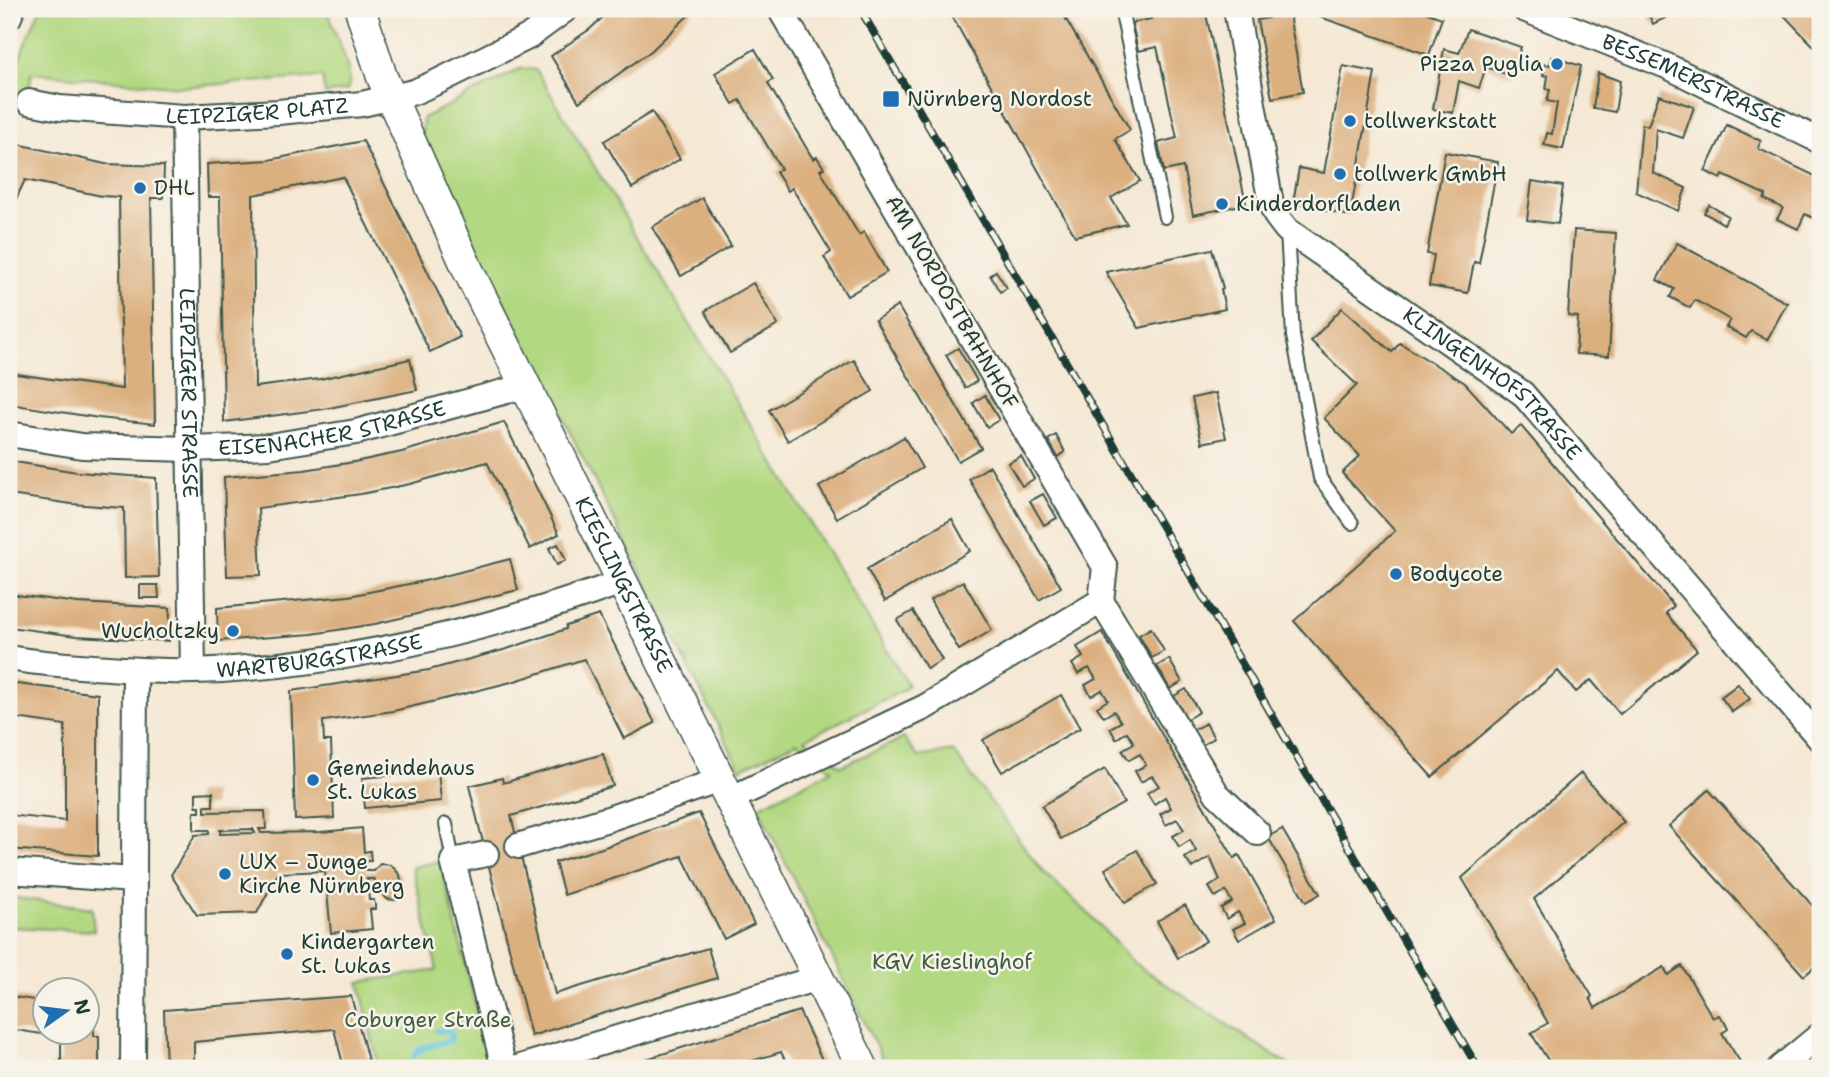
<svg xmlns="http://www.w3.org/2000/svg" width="1829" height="1077" font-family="'Shantell Sans',sans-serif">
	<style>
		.green { fill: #b2d881; stroke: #688a5a; stroke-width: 2 }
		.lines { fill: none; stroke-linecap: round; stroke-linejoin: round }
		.stream { stroke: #61c6df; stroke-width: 6 }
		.building { fill: #dbaf7e; fill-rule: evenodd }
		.service-casing { stroke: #3f574c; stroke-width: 16 }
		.minor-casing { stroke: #3f574c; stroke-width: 28 }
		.tertiary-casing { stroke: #3f574c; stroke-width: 33 }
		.service { stroke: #fff; stroke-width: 12 }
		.minor { stroke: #fff; stroke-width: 24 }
		.tertiary { stroke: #fff; stroke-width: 30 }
		.rail-casing { stroke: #1f3d34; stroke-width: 8 }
		.rail { stroke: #f7f3e8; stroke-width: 5; stroke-dasharray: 16; stroke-linecap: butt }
		.poi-dot { fill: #1f6fb2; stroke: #f7f3e8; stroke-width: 2.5 }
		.labels { text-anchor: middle; stroke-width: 5; stroke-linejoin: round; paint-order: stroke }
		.poi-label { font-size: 21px; fill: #1f3d34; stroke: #f7f3e8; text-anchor: start }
		.street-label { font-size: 21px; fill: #1f3d34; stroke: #f7f3e8 }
		.park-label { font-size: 21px; fill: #3c5c43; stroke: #f7f3e8 }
	</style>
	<rect width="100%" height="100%" fill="#f7f3e8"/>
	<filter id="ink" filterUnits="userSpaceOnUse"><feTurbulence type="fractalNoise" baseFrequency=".0143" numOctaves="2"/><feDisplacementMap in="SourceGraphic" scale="14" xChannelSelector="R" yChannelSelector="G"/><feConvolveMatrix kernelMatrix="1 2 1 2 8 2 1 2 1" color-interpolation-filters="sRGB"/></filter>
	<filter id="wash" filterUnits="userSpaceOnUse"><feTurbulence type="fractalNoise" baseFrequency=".00686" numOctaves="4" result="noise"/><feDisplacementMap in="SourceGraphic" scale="28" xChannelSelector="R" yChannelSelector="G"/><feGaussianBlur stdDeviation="1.57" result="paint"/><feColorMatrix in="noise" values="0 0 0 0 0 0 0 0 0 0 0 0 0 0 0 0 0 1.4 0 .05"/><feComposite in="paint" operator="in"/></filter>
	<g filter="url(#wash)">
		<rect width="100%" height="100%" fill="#f5e8d4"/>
		<g class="green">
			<path d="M40 9H328C331 30 357 72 347 90L325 94 322 77 181 87 32 73 28 95 9 92V82Z"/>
			<path d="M522 68 536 70 908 685 904 690 805 739 841 766 904 738 918 757 953 751 1044 873 1088 913 1134 963 1293 1068H887L758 807 832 770 797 742 740 769 421 137 423 118Z"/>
			<path d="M440 861 491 1068H379L359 982 437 970 412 867Z"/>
			<path d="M9 897 92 908 94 931 9 927Z"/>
		</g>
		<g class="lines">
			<path class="stream" d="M414 1056 420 1049 451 1040V1034L446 1030 437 1031"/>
		</g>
		<g id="blocks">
			<g class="building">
				<path d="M612 9H695L651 51 579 102 551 56 590 29Z"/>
				<path d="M948 9H1060L1130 130 1115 139 1140 181 1111 198 1127 224 1075 236Z"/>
				<path d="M1149 9H1205L1246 204 1193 215 1183 167 1164 171 1158 143 1177 138 1157 47 1138 51 1132 23 1151 19Z"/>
				<path d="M1271 9H1294L1290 20 1303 92 1272 98 1257 20 1268 18Z"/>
				<path d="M1297 9H1416L1442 18 1429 55Z"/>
				<path d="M1646 9H1684L1653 24Z"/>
				<path d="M1778 9H1820V52L1801 33Z"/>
				<path d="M1468 29 1521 47 1511 76 1486 67 1479 88 1459 81 1453 113 1433 109 1444 49 1459 53Z"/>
				<path d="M755 49 773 80 768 83 770 87 813 159 817 157 824 168 820 170 859 235 864 232 887 272 847 296 824 257 831 252 792 188 788 191 776 172 781 169 740 100 733 104 715 73Z"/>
				<path d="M1552 57 1581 66 1563 149 1544 145 1547 133 1552 134 1557 103 1547 101 1550 90 1546 89 1548 76 1543 75 1545 64 1550 65Z"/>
				<path d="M1343 66 1375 72 1350 216 1293 203 1299 168 1324 173Z"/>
				<path d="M1598 73 1620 81 1615 112 1593 108Z"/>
				<path d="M1659 95 1694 107 1683 138 1656 129 1653 173 1686 188 1678 211 1636 192 1642 124 1648 126Z"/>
				<path d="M652 112 680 159 632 188 604 141Z"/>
				<path d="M1727 125 1761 141 1758 148 1761 150 1815 176 1818 171 1820 172V221L1805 214 1798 229 1777 219 1783 208 1764 199 1766 195 1723 175 1721 179 1705 171Z"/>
				<path d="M363 141 460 337 430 352 343 177 253 195 255 387 320 379 410 359 417 390 324 409 224 422 220 197H208L207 164 269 160Z"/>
				<path d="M9 142 105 164 164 166 163 198H151L155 424 99 418 9 404V373L122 389 119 197 102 196 25 180 9 214Z"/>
				<path d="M1445 152 1498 162 1479 263 1474 262 1468 293 1429 286 1434 255 1427 254Z"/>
				<path d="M1532 181 1563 186 1558 224 1527 220Z"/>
				<path d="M702 198 731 246 681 276 652 227Z"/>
				<path d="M1709 205 1728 216 1724 224 1704 213Z"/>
				<path d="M1574 230 1616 233 1609 356 1576 354 1578 317 1568 316Z"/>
				<path d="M1677 243 1787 303 1767 340 1751 331 1746 338 1726 327 1730 320 1695 300 1690 308 1670 297 1674 289 1657 280Z"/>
				<path d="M1212 249 1223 288 1221 289 1225 309 1139 328 1106 272Z"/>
				<path d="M996 271 1007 288 1000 292 990 275Z"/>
				<path d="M753 283 778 325 730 353 705 311Z"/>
				<path d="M898 306 981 448 958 461 875 320Z"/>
				<path d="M1342 308 1392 352 1400 343 1465 383 1511 434 1521 426 1674 606 1666 613 1697 650 1620 714 1591 680 1576 692 1558 671 1432 777 1294 621 1395 531 1342 473 1360 456 1324 418 1357 385 1311 341Z"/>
				<path d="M958 348 977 381 965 388 946 355Z"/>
				<path d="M854 360 873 391 788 441 769 410Z"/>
				<path d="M1216 393 1226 438 1202 443 1192 398Z"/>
				<path d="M985 395 999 420 987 427 973 403Z"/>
				<path d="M504 422 559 534 530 549 487 462 410 484 361 494 258 508 261 575 227 576 224 477 304 470 354 462 402 452Z"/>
				<path d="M1056 435 1065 452 1058 457 1048 440Z"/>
				<path d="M904 437 922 468 837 518 819 487Z"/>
				<path d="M1021 456 1034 479 1022 486 1008 463Z"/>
				<path d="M9 461 77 472 156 478 159 577 125 578 124 508 72 504 9 495Z"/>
				<path d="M990 466 1061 587 1039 600 969 479Z"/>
				<path d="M1043 494 1057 518 1044 525 1030 501Z"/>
				<path d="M952 519 970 551 885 601 867 569Z"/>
				<path d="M558 544 566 560 557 565 549 548Z"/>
				<path d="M510 559 518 590 375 624 312 634 218 641 217 608 349 596 429 580Z"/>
				<path d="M963 581 992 630 959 650 930 600Z"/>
				<path d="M140 585H158L159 598H140Z"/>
				<path d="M9 594 78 603 170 608 169 641 76 636 9 627Z"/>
				<path d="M913 611 942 660 927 669 897 620Z"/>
				<path d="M599 615 655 723 624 739 584 659 515 681 436 701 393 711 323 721 324 741H331L334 818 295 820 291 691 429 670 507 649 566 629V626Z"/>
				<path d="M1151 628 1164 651 1152 658 1139 635Z"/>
				<path d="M1102 632 1234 858 1239 855 1276 919 1239 940 1233 929 1245 923 1238 912 1227 919 1221 908 1232 902 1226 891 1215 897 1209 887 1220 880 1210 857 1192 868 1185 858 1196 851 1190 840 1179 847 1173 836 1184 830 1177 819 1166 825 1160 814 1171 808 1165 797 1154 804 1147 793 1159 786 1152 776 1141 782 1135 771 1146 765 1140 754 1129 760 1122 750 1134 743 1127 732 1116 739 1110 728 1121 722 1114 711 1104 717 1097 707 1108 700 1102 690 1091 696 1085 685 1096 679 1089 668 1078 674 1072 664 1083 657 1077 647Z"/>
				<path d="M1169 659 1182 682 1170 689 1157 666Z"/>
				<path d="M9 683 98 694V856L9 849V815L65 821V725L9 717Z"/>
				<path d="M1738 684 1750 699 1732 712 1721 697Z"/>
				<path d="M1186 689 1199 712 1187 719 1174 696Z"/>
				<path d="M1061 695 1080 728 1002 772 983 740Z"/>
				<path d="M1206 723 1214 738 1202 745 1193 730Z"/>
				<path d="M603 754 613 786 511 816 555 994 708 948 717 978 531 1036 469 786 502 778 503 783Z"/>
				<path d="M1105 769 1124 803 1061 839 1042 806Z"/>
				<path d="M438 771 441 801 365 808 362 778Z"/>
				<path d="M1581 773 1624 822 1534 899 1592 996 1590 998 1595 1008 1664 967 1668 975 1682 966 1713 1018 1719 1015 1724 1021 1728 1029 1722 1033 1744 1068H1553L1531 1033 1548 1023 1462 878Z"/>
				<path d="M1709 790 1820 914V962L1804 976 1669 826Z"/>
				<path d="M213 792V806H205V812L265 811 266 829H259L261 833 321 832 362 828 364 852 370 851 371 861H365L366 871H374L380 864 391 865 400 875 403 892 395 900 387 899 378 889 374 879H367L369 900H374L375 904V909H370L372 929 331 933 325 871 278 873 257 913 197 915 171 875 195 835 209 834V830H194V812H200V806H196V793ZM253 829 255 833 220 834V830Z"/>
				<path d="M699 813 754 924 724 939 682 856 564 895 555 862 602 848Z"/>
				<path d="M1282 829 1320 894 1306 902 1268 837Z"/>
				<path d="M1137 850 1157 884 1125 903 1105 869Z"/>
				<path d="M1185 905 1206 941 1178 958 1157 921Z"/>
				<path d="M9 996 46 1002V1032H88V1008L94 1009V1036H99V1068H53V1062H61V1037L9 1029Z"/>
				<path d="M351 996 370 1068H344L334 1029 194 1042V1068H166L164 1010Z"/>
				<path d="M799 1011 826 1068H789L781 1052 729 1068H618Z"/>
			</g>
		</g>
	</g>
	<g filter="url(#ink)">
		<use href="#blocks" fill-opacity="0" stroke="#3f574c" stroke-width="2"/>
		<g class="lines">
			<defs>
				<g id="service">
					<path d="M1121 9 1165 217"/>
					<path d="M1287 231 1293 336 1320 478 1352 523"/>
					<path d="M446 824 453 861"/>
				</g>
				<g id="minor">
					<path id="s1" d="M1236 9 1271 204 1277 217 1287 230 1522 393 1820 739"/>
					<path id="s2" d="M1524 9 1667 66 1820 141"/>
					<path d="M9 17 12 9"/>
					<path id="s3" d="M29 102 60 108 184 117 278 112 362 104 414 92 439 81 528 37 566 9"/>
					<path id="s4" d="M184 117 193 671"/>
					<path id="s5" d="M9 434 82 446 190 449 269 446 356 432 525 386"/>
					<path d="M1101 601 1217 794 1258 833"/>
					<path id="s6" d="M9 658C37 663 65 665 93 667 126 669 160 672 193 671 340 667 485 631 622 582"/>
					<path d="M730 799 925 707 1101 601 1105 567 780 9"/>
					<path d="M518 846 608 819 720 780"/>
					<path d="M486 854 453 861 504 1068"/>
					<path d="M9 871 133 880"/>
					<path d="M133 1068 135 670"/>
					<path d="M517 1068 818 978"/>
					<path d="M1780 1068 1820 1035"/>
				</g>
				<g id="tertiary">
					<path id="s7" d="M360 9 382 77 468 270 863 1068"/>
				</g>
			</defs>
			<use href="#service" class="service-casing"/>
			<use href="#minor" class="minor-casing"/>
			<use href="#tertiary" class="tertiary-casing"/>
			<use href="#service" class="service"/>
			<use href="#minor" class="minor"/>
			<use href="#tertiary" class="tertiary"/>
			<defs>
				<path id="rail" d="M860 9 1478 1068"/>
			</defs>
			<use href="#rail" class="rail-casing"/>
			<use href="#rail" class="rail"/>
		</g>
	</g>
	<g class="poi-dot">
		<circle cx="1557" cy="64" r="7"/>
		<rect x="882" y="90" width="18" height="18" rx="3.5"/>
		<circle cx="1350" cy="121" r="7"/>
		<circle cx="1340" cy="174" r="7"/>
		<circle cx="140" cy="188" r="7"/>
		<circle cx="1222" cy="204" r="7"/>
		<circle cx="1396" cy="574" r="7"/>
		<circle cx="233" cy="631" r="7"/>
		<circle cx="313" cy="780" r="7"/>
		<circle cx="225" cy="874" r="7"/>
		<circle cx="287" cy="954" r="7"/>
	</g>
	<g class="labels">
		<g class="poi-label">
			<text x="1543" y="71" text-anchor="end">Pizza Puglia</text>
			<text x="907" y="106">Nürnberg Nordost</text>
			<text x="1364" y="128">tollwerkstatt</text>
			<text x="1354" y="181">tollwerk GmbH</text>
			<text x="154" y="195">DHL</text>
			<text x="1236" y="211">Kinderdorfladen</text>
			<text x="1410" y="581">Bodycote</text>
			<text x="219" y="638" text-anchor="end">Wucholtzky</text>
			<text x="327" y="775">Gemeindehaus<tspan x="327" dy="24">St. Lukas</tspan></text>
			<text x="239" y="869">LUX – Junge<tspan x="239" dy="24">Kirche Nürnberg</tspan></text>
			<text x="301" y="949">Kindergarten<tspan x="301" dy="24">St. Lukas</tspan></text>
		</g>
		<g class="street-label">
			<text dy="7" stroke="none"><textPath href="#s2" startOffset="184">BESSEMERSTRASSE</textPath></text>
			<text dy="7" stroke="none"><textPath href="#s3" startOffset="229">LEIPZIGER PLATZ</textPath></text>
			<text transform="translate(952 302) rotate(60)" y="7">AM NORDOSTBAHNHOF</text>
			<text dy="7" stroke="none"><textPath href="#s1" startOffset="486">KLINGENHOFSTRASSE</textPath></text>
			<text dy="7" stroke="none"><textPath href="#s4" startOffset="276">LEIPZIGER STRASSE</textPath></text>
			<text dy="7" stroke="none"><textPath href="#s5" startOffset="326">EISENACHER STRASSE</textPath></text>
			<text dy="7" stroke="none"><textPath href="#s7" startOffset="634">KIESLINGSTRASSE</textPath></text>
			<text dy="7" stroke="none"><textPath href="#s6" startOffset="312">WARTBURGSTRASSE</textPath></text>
		</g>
		<g class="park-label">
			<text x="952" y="969">KGV Kieslinghof</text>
			<text x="428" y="1027">Coburger Straße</text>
		</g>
	</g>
	<rect width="1829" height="1077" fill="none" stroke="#f7f3e8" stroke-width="35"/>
	<g transform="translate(66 1011) rotate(76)"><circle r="33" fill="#f7f3e8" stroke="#a1aaa0" stroke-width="2"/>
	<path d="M0-5L12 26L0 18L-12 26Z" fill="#1f6fb2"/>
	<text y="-10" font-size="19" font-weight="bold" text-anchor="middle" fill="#1f3d34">N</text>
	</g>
</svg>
